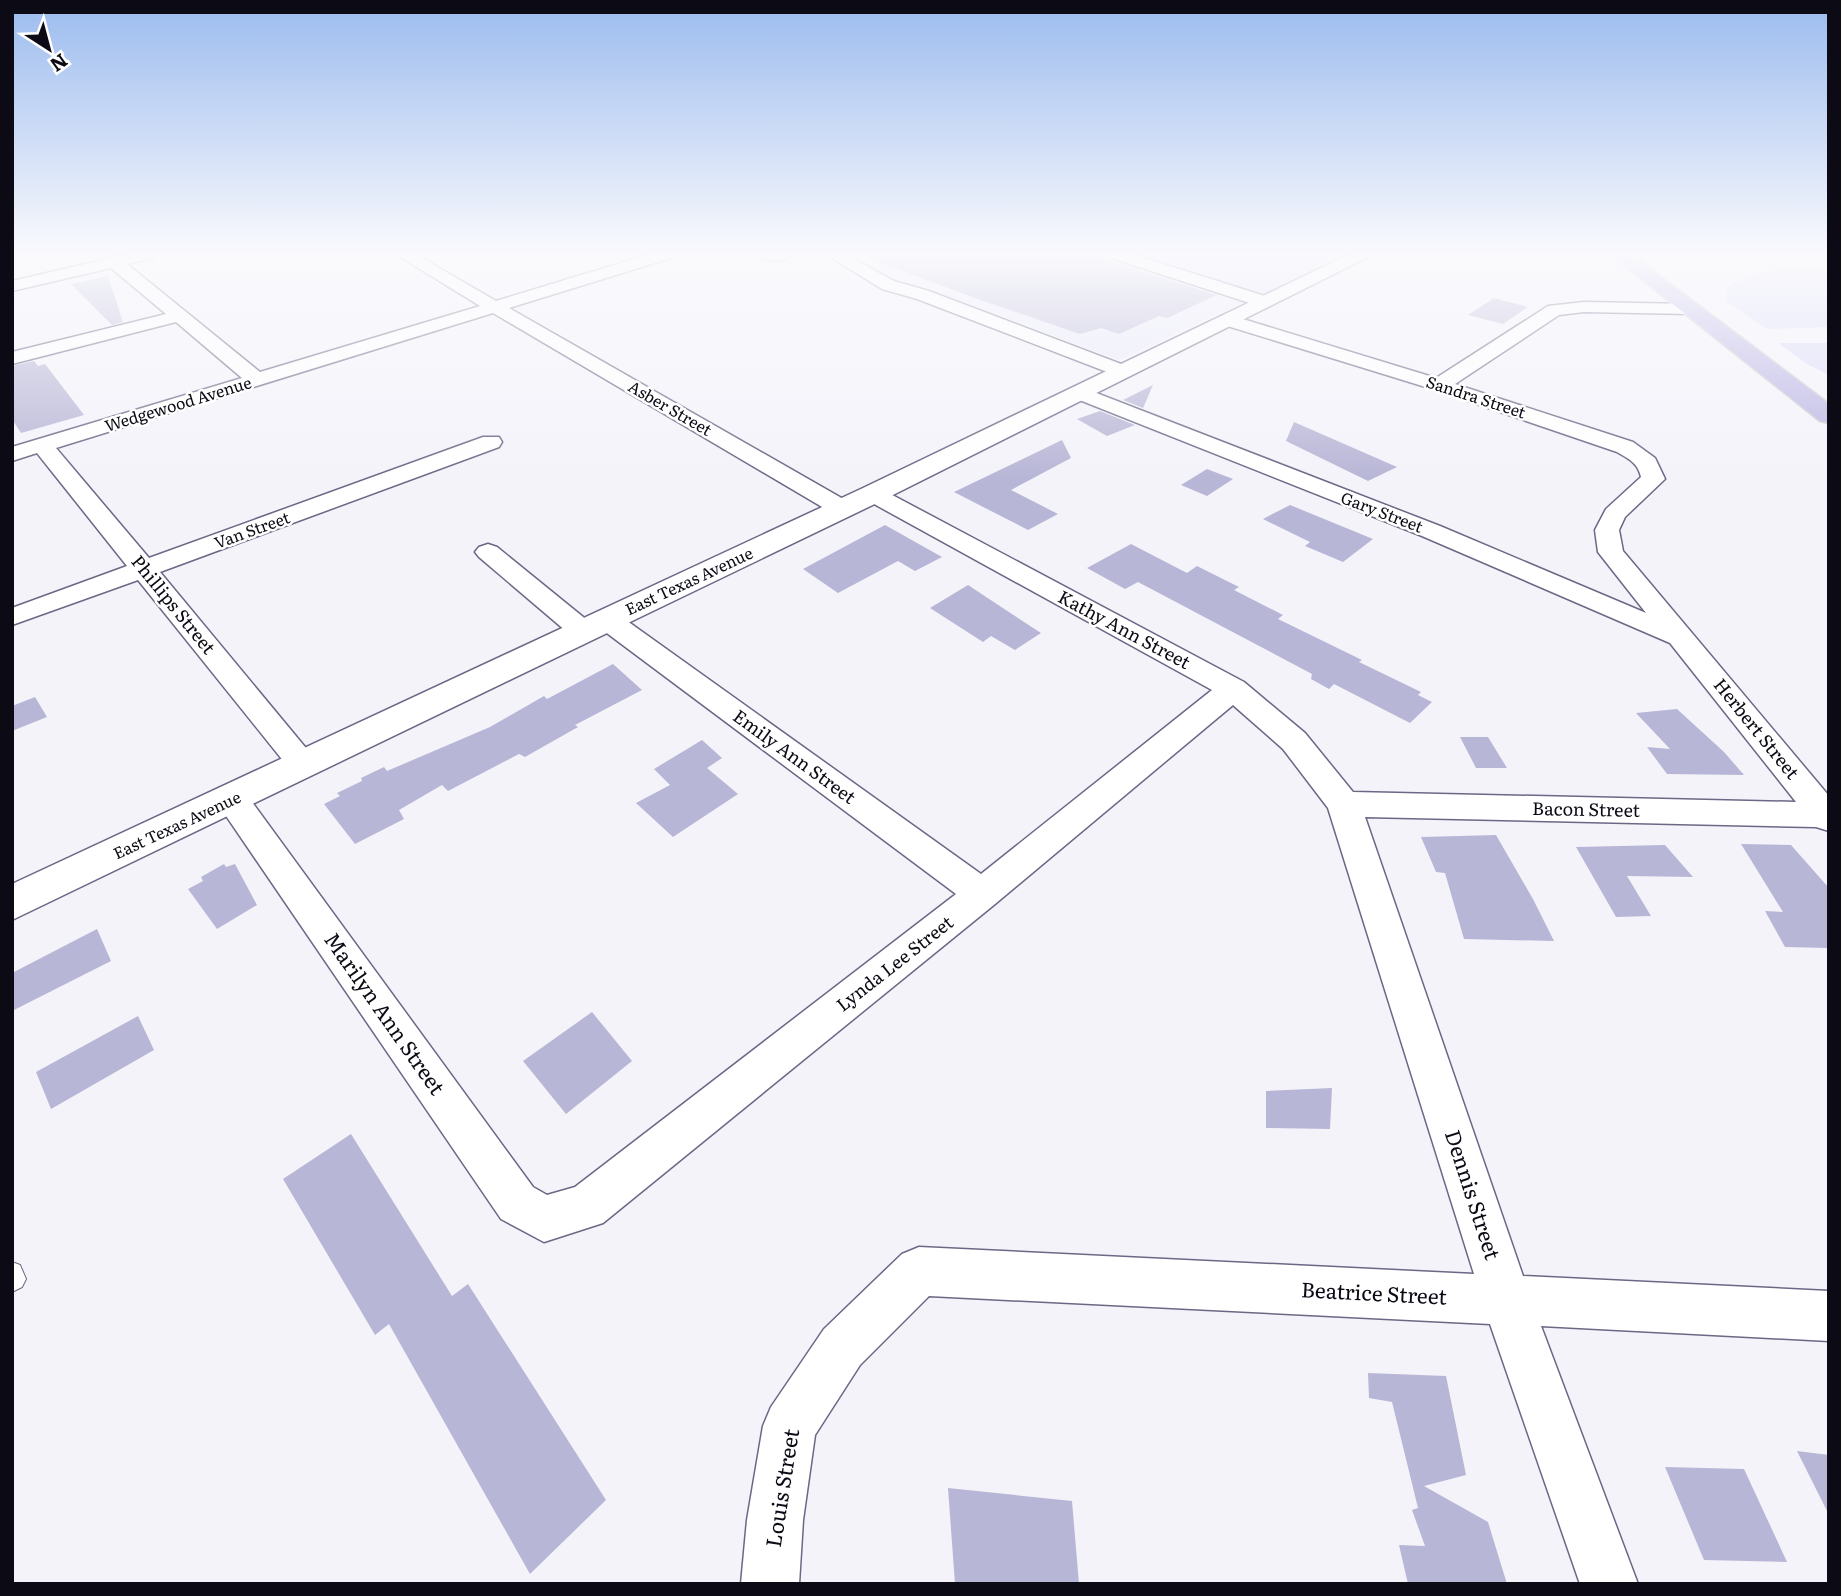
<svg xmlns="http://www.w3.org/2000/svg" width="1841" height="1596" font-family="Literata,serif">
	<style>
		.built { fill: #eae9f9 }
		.green { fill: #dcdbf6 }
		.building { fill: #b8b6d6 }
		.lines { fill: none; stroke-linecap: round; stroke-linejoin: round }
		.service-casing { stroke: #6a6885; stroke-width: 2 }
		.minor-casing { stroke: #6a6885; stroke-width: 3 }
		.tertiary-casing { stroke: #6a6885; stroke-width: 3 }
		.primary-casing { stroke: #ceced0; stroke-width: 3 }
		.service { fill: #fff; fill-rule: evenodd }
		.minor { fill: #fff; fill-rule: evenodd }
		.tertiary { fill: #fff; fill-rule: evenodd }
		.primary { fill: #bcb6e4; fill-rule: evenodd }
		.labels { text-anchor: middle; stroke-width: 5; stroke-linejoin: round; paint-order: stroke }
		.far-street-label { font-size: 16px; fill: #0c0b15; stroke: #fff }
		.street-label { font-size: 18px; fill: #0c0b15; stroke: #fff }
		.near-street-label { font-size: 21px; fill: #0c0b15; stroke: #fff }
	</style>
	<rect width="100%" height="100%" fill="#f4f3fa"/>
	<path class="built" d="M879 255H1100L1246 301 1119 360 894 277 877 267 876 260Z"/>
	<g class="green">
		<path d="M1135 255H1342L1261 295Z"/>
		<path d="M1789 269H1822L1829 273V327L1767 329 1726 301 1728 287C1747 273 1766 271 1789 269Z"/>
		<path d="M1778 343H1829V375L1807 364Z"/>
	</g>
	<g class="building">
		<path d="M868 255H1088L1217 295 1167 318 1159 316 1119 334 1101 328 1080 334 975 298 868 258Z"/>
		<path d="M108 276 123 322 112 325 71 284Z"/>
		<path d="M1494 298 1528 307 1503 324 1468 315Z"/>
		<path d="M34 361 38 366 45 364 84 415 21 433 12 419V366Z"/>
		<path d="M1153 385 1143 408 1123 400Z"/>
		<path d="M1100 411 1135 425 1107 436 1077 419Z"/>
		<path d="M1294 422 1397 467 1368 481 1286 441Z"/>
		<path d="M1062 440 1071 458 1011 490 1058 514 1028 530 954 492Z"/>
		<path d="M1207 469 1233 479 1207 496 1181 485Z"/>
		<path d="M1290 505 1373 539 1343 562 1305 546 1310 542 1263 519Z"/>
		<path d="M885 525 942 557 915 571 898 561 838 593 803 569Z"/>
		<path d="M1131 544 1187 573 1197 566 1239 587 1234 590 1283 615 1278 619 1362 660 1359 662 1421 692 1418 695 1432 702 1410 723 1334 684 1329 689 1311 679 1312 674 1138 582 1125 589 1087 568Z"/>
		<path d="M968 585 1024 622 1041 633 1015 650 991 636 983 642 930 608Z"/>
		<path d="M613 664 642 690 575 725 578 727 525 757 519 754 448 791 442 785 399 810 404 819 355 844 324 804 340 796 337 793 362 781 361 778 384 767 387 771 490 727 544 696 547 699Z"/>
		<path d="M35 697 47 717 12 731V706Z"/>
		<path d="M1677 709 1724 752 1744 775 1667 774 1647 747 1670 749 1636 713Z"/>
		<path d="M1460 737H1488L1507 768H1476Z"/>
		<path d="M702 740 722 758 707 768 738 794 673 837 636 803 670 785 654 769Z"/>
		<path d="M1496 835 1533 899 1554 941 1464 939 1445 873 1436 872 1421 837Z"/>
		<path d="M1741 844 1791 845 1829 888V948L1785 947 1765 911 1783 912Z"/>
		<path d="M1665 845 1693 877 1627 876 1651 916 1616 917 1576 847Z"/>
		<path d="M224 864 226 867 235 864 257 905 217 929 188 889 203 881 201 877Z"/>
		<path d="M97 929 111 961 12 1011V973Z"/>
		<path d="M592 1012 632 1061 566 1114 523 1061Z"/>
		<path d="M138 1016 154 1050 51 1109 36 1072Z"/>
		<path d="M1332 1088 1330 1129 1266 1128V1091Z"/>
		<path d="M351 1134 452 1296 468 1284 606 1500 530 1574 389 1324 375 1335 283 1179Z"/>
		<path d="M1368 1373 1446 1376 1466 1475 1424 1486 1488 1522 1507 1584H1408L1399 1545 1425 1546 1412 1510 1418 1508 1392 1402 1369 1398Z"/>
		<path d="M1797 1451 1829 1455V1515Z"/>
		<path d="M1665 1467 1744 1469 1787 1562 1704 1560Z"/>
		<path d="M948 1488 1072 1501 1079 1584H955Z"/>
	</g>
	<g class="lines">
		<defs>
			<path id="service" d="M12 1262 20 1265 26 1279 22 1287 14 1291Z"/>
			<g id="minor">
				<path d="M124 255H155L153 258 127 264 260 372 480 306 397 255H417L496 301 647 255H673L671 258 509 308 852 504 855 509 852 514 843 516 834 514 493 313 56 448 149 558 483 437H499L502 442 499 447 160 572 320 765 315 773 304 776 293 773 138 580 12 625V608L127 566 37 453 12 461V447L242 378 176 322 12 364V352L166 314 111 268 12 291V281Z"/>
				<path d="M756 255H792C784 262 764 262 756 255Z"/>
				<path d="M827 255H847L894 281 929 291 1129 367 1132 371 1122 377 1115 375 917 299 882 289Z"/>
				<path d="M1109 255H1135L1271 298 1274 302 1265 307 1259 306 1111 258Z"/>
				<path d="M1584 302 1690 304 1699 309 1690 314 1584 312 1559 315 1455 384 1633 442 1655 458 1665 479 1625 517 1619 530 1623 551 1829 796V831L1816 827 1365 817 1523 1276 1829 1291V1341L1541 1326 1638 1584H1580L1490 1324 929 1296 860 1365 815 1435 803 1520 799 1584H741L747 1520 763 1426 771 1407 824 1329 902 1254 919 1247 1474 1274 1328 808 1283 749 1233 705 995 904 603 1223 544 1242 501 1219 220 807 215 799 220 791 232 787 244 791 533 1187 547 1195 575 1187 956 894 596 625 592 619 596 613 606 611 616 613 981 874 1212 690 865 499 861 494 865 489H881L1244 682 1305 733 1353 792 1796 802 1670 643 1422 536 1072 397 1069 393 1072 389H1086L1440 526 1646 613 1598 552 1595 530 1606 509 1641 477C1638 463 1629 459 1617 452L1432 389 1221 324 1218 320 1221 316H1233L1436 378 1548 306Z"/>
				<path d="M488 544 497 547 593 625 597 631 593 637 583 639 573 637 479 557 475 552 479 547Z"/>
			</g>
			<path id="tertiary" d="M1348 255H1372L883 500 12 920V884L863 488Z"/>
			<path id="primary" d="M1611 255H1632L1829 404V423L1820 421Z"/>
		</defs>
		<use href="#service" class="service-casing"/>
		<use href="#minor" class="minor-casing"/>
		<use href="#tertiary" class="tertiary-casing"/>
		<use href="#primary" class="primary-casing"/>
		<use href="#service" class="service"/>
		<use href="#minor" class="minor"/>
		<use href="#tertiary" class="tertiary"/>
		<use href="#primary" class="primary"/>
	</g>
	<linearGradient id="sky" x2="0" y2="1"><stop stop-color="#9bbbee"/><stop offset="0.53" stop-color="#fafafd"/><stop offset="1" stop-color="#fafafd" stop-opacity="0"/></linearGradient>
	<rect width="1841" height="479" fill="url(#sky)"/>
	<g class="labels">
		<g class="far-street-label">
			<text transform="translate(1476 397) rotate(18)" y="6">Sandra Street</text>
			<text transform="translate(178 404) rotate(-17)" y="6">Wedgewood Avenue</text>
			<text transform="translate(670 408) rotate(30)" y="6">Asber Street</text>
			<text transform="translate(1382 512) rotate(21)" y="6">Gary Street</text>
			<text transform="translate(252 530) rotate(-20)" y="6">Van Street</text>
			<text transform="translate(689 581) rotate(-25)" y="6">East Texas Avenue</text>
			<text transform="translate(177 825) rotate(-25)" y="6">East Texas Avenue</text>
		</g>
		<g class="street-label">
			<text transform="translate(173 605) rotate(51)" y="6">Phillips Street</text>
			<text transform="translate(1124 630) rotate(28)" y="6">Kathy Ann Street</text>
			<text transform="translate(1756 729) rotate(51)" y="6">Herbert Street</text>
			<text transform="translate(794 757) rotate(36)" y="6">Emily Ann Street</text>
			<text transform="translate(1586 810) rotate(1)" y="6">Bacon Street</text>
			<text transform="translate(895 964) rotate(-38)" y="6">Lynda Lee Street</text>
		</g>
		<g class="near-street-label">
			<text transform="translate(384 1014) rotate(55)" y="7">Marilyn Ann Street</text>
			<text transform="translate(1472 1195) rotate(72)" y="7">Dennis Street</text>
			<text transform="translate(1374 1294) rotate(3)" y="7">Beatrice Street</text>
			<text transform="translate(783 1488) rotate(-81)" y="7">Louis Street</text>
		</g>
	</g>
	<rect width="1841" height="1596" fill="none" stroke="#0c0b15" stroke-width="28"/>
	<g transform="translate(49 49) rotate(144)" stroke="#ffffff" stroke-width="5" paint-order="stroke">
	<path d="M0-5L12 26L0 18L-12 26Z" fill="#0c0b15"/>
	<text y="-10" font-size="19" font-weight="bold" text-anchor="middle" fill="#0c0b15">N</text>
	</g>
</svg>
